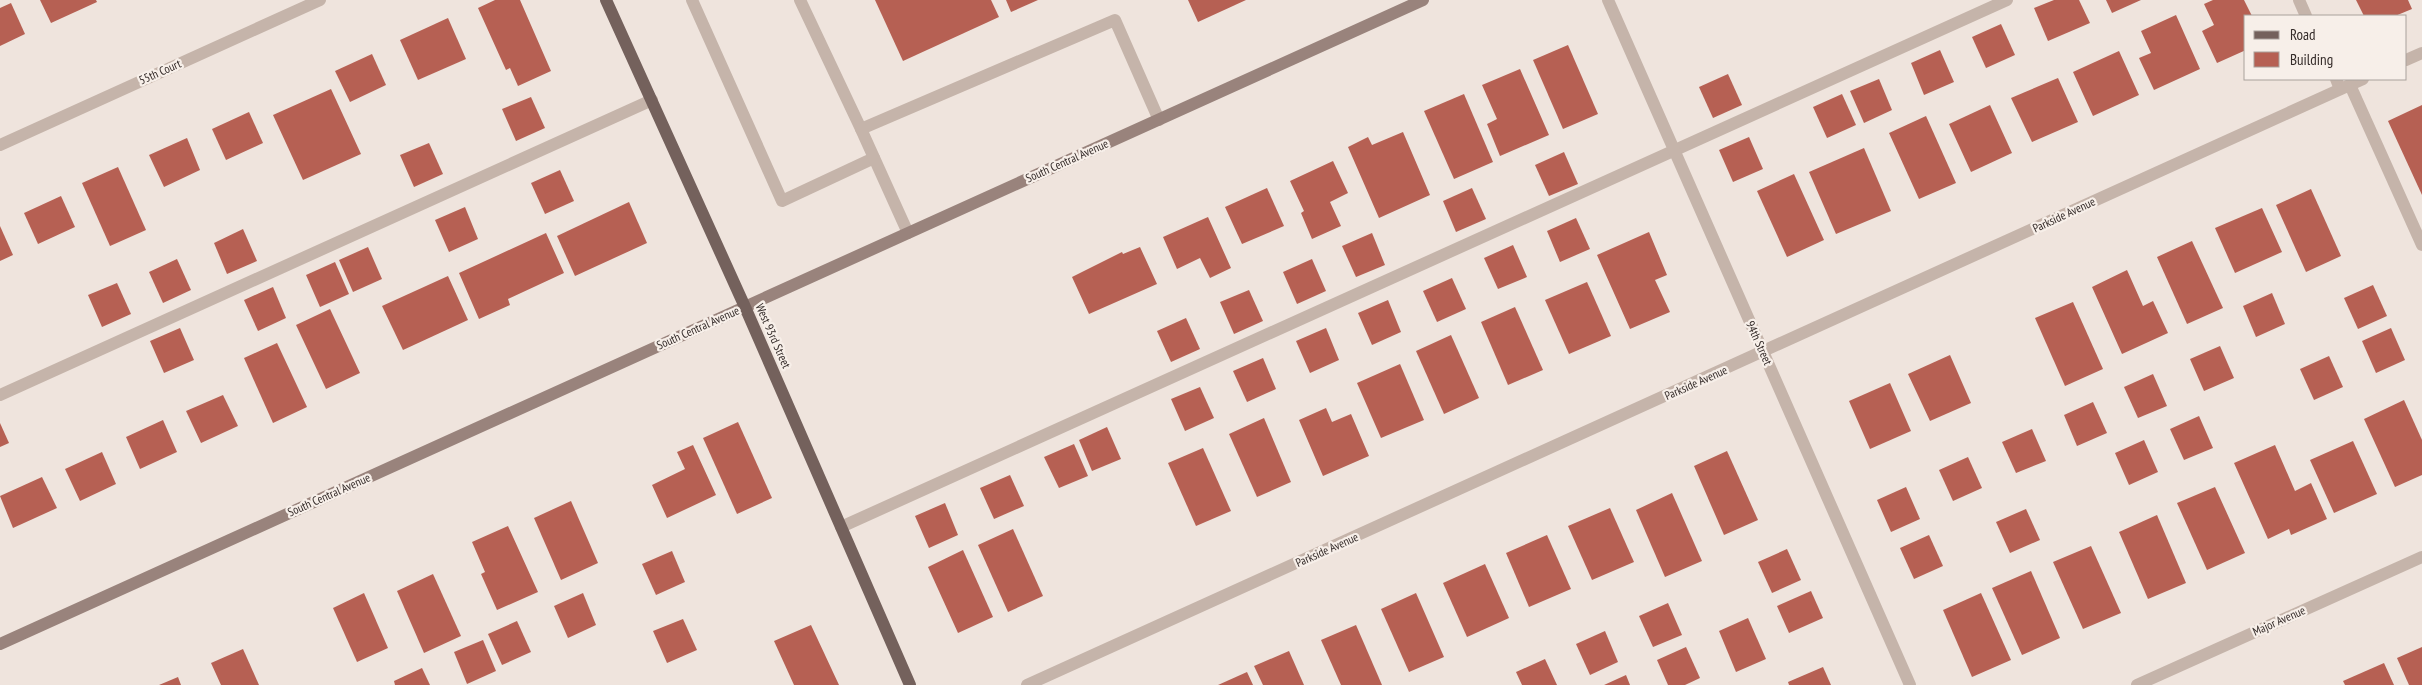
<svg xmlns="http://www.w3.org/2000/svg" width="2422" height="685" font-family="'PT Sans Narrow',sans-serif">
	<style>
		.building { fill: #b66053 }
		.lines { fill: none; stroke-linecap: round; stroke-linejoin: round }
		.lane { stroke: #c5b4aa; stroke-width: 12 }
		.street { stroke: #c5b4aa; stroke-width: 12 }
		.secondary { stroke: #99837c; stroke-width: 12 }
		.primary { stroke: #74615c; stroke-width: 12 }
		.labels { text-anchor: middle; stroke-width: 4.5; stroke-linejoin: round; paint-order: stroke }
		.street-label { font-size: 12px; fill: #342b29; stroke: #f7efe9 }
	</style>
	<rect width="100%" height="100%" fill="#efe4dd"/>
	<g class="building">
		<path d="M40 0H96L97 2 51 23Z"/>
		<path d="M495 0H520L551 71 518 86 510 68 506 70 478 8Z"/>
		<path d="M875 0H991L999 17 903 61Z"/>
		<path d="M1006 0H1038L1011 12Z"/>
		<path d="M1188 0H1246L1198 22Z"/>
		<path d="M2054 0H2079L2090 23 2048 41 2034 8Z"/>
		<path d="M2106 0H2141L2112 13Z"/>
		<path d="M2213 0H2244L2252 16H2246V50L2217 63 2202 31 2214 25 2204 4Z"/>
		<path d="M2356 0H2408L2412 9 2395 16H2364Z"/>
		<path d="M11 3 25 34 0 46V8Z"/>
		<path d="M2176 15 2200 69 2154 90 2139 58 2151 53 2141 31Z"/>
		<path d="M448 18 466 59 418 80 400 40Z"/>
		<path d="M2001 24 2015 55 1986 68 1972 37Z"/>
		<path d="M1568 45 1598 114 1563 129 1533 60Z"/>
		<path d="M1940 50 1954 82 1924 95 1911 63Z"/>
		<path d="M2119 51 2139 95 2093 116 2073 72Z"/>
		<path d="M372 54 386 85 350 102 335 71Z"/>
		<path d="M1520 69 1549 135 1500 156 1487 124 1497 119 1482 85Z"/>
		<path d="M1728 74 1742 105 1713 118 1699 87Z"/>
		<path d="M2058 78 2078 122 2032 142 2011 98Z"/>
		<path d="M1879 79 1892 110 1864 123 1850 91Z"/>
		<path d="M331 89 361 154 303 180 273 115Z"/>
		<path d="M1464 94 1493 162 1454 179 1424 111Z"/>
		<path d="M1842 94 1856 125 1827 138 1813 107Z"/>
		<path d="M531 97 545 128 516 141 502 109Z"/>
		<path d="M1990 105 2012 153 1971 172 1949 124Z"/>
		<path d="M2422 105V195L2388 121Z"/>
		<path d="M249 112 263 143 226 160 212 129Z"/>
		<path d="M1926 116 1956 183 1919 199 1889 133Z"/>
		<path d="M1403 132 1430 195 1379 218 1348 147 1368 137 1372 145Z"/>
		<path d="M1749 137 1763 169 1733 182 1719 150Z"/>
		<path d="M187 138 200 170 164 187 149 155Z"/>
		<path d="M429 143 443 174 414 187 400 155Z"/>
		<path d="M1864 148 1891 211 1836 234 1809 172Z"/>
		<path d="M1564 152 1578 184 1549 196 1535 165Z"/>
		<path d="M1333 161 1348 193 1330 202 1341 226 1312 239 1301 213 1304 211 1290 181Z"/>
		<path d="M118 167 146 230 110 246 82 183Z"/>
		<path d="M560 170 574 201 545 214 531 183Z"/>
		<path d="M1794 174 1824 240 1787 257 1757 191Z"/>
		<path d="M1267 188 1284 226 1242 244 1225 207Z"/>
		<path d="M1472 188 1486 219 1456 232 1443 201Z"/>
		<path d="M2311 189 2341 256 2306 272 2276 205Z"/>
		<path d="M61 196 75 227 38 244 24 213Z"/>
		<path d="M629 202 647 243 575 276 557 236Z"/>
		<path d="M465 207 478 239 449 252 435 220Z"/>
		<path d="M2262 208 2282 252 2235 273 2215 228Z"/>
		<path d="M1208 217 1231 268 1210 278 1200 258 1177 269 1163 237Z"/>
		<path d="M1576 218 1590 249 1560 262 1547 231Z"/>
		<path d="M0 226 13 255 0 261Z"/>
		<path d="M243 229 257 261 227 274 214 243Z"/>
		<path d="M1649 232 1667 275 1655 280 1670 312 1630 329 1597 255Z"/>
		<path d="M546 233 564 273 508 299 510 305 479 319 459 273Z"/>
		<path d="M1372 233 1385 265 1356 277 1342 246Z"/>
		<path d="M2192 241 2223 308 2187 324 2157 257Z"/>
		<path d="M1513 245 1527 277 1498 289 1484 258Z"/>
		<path d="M368 247 382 279 353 292 339 260Z"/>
		<path d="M1140 247 1157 284 1089 314 1072 277 1122 252 1123 254Z"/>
		<path d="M177 259 191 290 163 303 149 272Z"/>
		<path d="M1312 259 1326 291 1297 304 1283 272Z"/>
		<path d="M335 262 349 294 320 307 306 275Z"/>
		<path d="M2127 270 2143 306 2153 301 2168 333 2122 354 2092 287Z"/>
		<path d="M448 276 468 320 403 350 382 306Z"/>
		<path d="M1452 278 1466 309 1437 322 1423 291Z"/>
		<path d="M1587 282 1611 336 1569 354 1545 300Z"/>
		<path d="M117 283 131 314 102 327 88 295Z"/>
		<path d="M2373 285 2387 316 2358 329 2344 298Z"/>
		<path d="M273 287 286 318 258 331 244 300Z"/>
		<path d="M1249 290 1263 321 1234 334 1220 302Z"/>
		<path d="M2272 293 2285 324 2256 337 2243 306Z"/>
		<path d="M1388 300 1401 332 1372 345 1358 313Z"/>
		<path d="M2073 302 2103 369 2065 386 2035 318Z"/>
		<path d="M1515 307 1543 370 1508 385 1481 322Z"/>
		<path d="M330 309 360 373 326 389 296 325Z"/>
		<path d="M1186 318 1200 349 1171 362 1157 331Z"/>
		<path d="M180 328 194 360 164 373 150 341Z"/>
		<path d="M1326 328 1339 360 1310 373 1296 341Z"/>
		<path d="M2391 328 2405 360 2376 373 2362 341Z"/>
		<path d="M1451 335 1479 398 1444 414 1416 351Z"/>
		<path d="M277 343 307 407 273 423 244 358Z"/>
		<path d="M2220 346 2234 378 2204 391 2190 359Z"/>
		<path d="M1950 355 1971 403 1930 421 1908 374Z"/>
		<path d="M2329 356 2343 387 2314 400 2300 369Z"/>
		<path d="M1263 358 1276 389 1247 402 1233 371Z"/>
		<path d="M1400 364 1424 420 1381 438 1357 383Z"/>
		<path d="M2153 374 2167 406 2138 418 2124 387Z"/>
		<path d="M1890 383 1911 431 1870 449 1849 401Z"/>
		<path d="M1200 387 1214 418 1185 431 1171 399Z"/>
		<path d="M223 395 238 426 201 443 186 411Z"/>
		<path d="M2404 400 2422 440V475L2395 487 2364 419Z"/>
		<path d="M2093 402 2107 433 2077 446 2064 415Z"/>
		<path d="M1326 408 1332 422 1351 414 1369 456 1323 476 1299 420Z"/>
		<path d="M2199 416 2213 448 2184 460 2170 429Z"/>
		<path d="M1264 418 1291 482 1257 497 1229 434Z"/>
		<path d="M163 420 177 452 140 469 126 437Z"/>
		<path d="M738 422 772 498 737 514 703 438Z"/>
		<path d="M0 423 9 443 0 447Z"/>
		<path d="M1107 427 1121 459 1092 471 1079 440Z"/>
		<path d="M2032 429 2046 461 2016 473 2002 442Z"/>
		<path d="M2144 440 2158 472 2129 485 2115 453Z"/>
		<path d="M2353 441 2377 494 2334 513 2310 460Z"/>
		<path d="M1074 444 1088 476 1059 488 1044 457Z"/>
		<path d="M693 445 716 495 667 518 652 485 685 469 677 452Z"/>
		<path d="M2275 445 2295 491 2311 483 2327 519 2291 535 2289 529 2268 539 2234 463Z"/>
		<path d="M1203 448 1231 511 1196 526 1168 463Z"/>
		<path d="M1727 451 1758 520 1724 535 1694 466Z"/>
		<path d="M102 452 116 484 80 501 65 469Z"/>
		<path d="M1968 457 1982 488 1953 501 1939 470Z"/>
		<path d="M1010 475 1024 506 994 519 980 488Z"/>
		<path d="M42 477 57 508 13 528 0 496Z"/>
		<path d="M1906 487 1920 519 1891 532 1877 500Z"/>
		<path d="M2215 487 2245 553 2207 570 2177 503Z"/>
		<path d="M1672 493 1702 561 1665 577 1636 510Z"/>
		<path d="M571 501 598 563 561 580 534 518Z"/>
		<path d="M945 503 958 535 929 548 915 516Z"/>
		<path d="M1610 508 1634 562 1592 580 1568 526Z"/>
		<path d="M2026 509 2040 540 2010 553 1996 522Z"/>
		<path d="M2157 515 2186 583 2148 599 2119 532Z"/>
		<path d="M508 526 538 592 497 610 481 574 485 572 472 542Z"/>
		<path d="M1013 529 1043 596 1008 612 978 545Z"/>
		<path d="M1547 535 1571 589 1529 607 1506 553Z"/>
		<path d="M1929 535 1943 566 1914 579 1900 548Z"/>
		<path d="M2091 546 2121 613 2083 629 2053 562Z"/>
		<path d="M1787 549 1801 580 1772 593 1758 562Z"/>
		<path d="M963 550 993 617 958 633 928 567Z"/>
		<path d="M672 551 685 582 656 595 642 564Z"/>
		<path d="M1485 564 1509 618 1467 637 1443 583Z"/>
		<path d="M2031 571 2060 638 2022 655 1992 588Z"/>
		<path d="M433 574 461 636 424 653 397 591Z"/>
		<path d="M1811 591 1823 618 1789 633 1777 606Z"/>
		<path d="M364 593 388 648 357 662 333 608Z"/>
		<path d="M583 593 596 625 568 638 554 606Z"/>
		<path d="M1416 593 1444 657 1409 672 1381 609Z"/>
		<path d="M1981 593 2011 660 1972 677 1943 610Z"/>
		<path d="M1668 603 1682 635 1653 647 1639 616Z"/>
		<path d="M1748 618 1766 659 1736 672 1719 631Z"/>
		<path d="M683 619 697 650 667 663 653 631Z"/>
		<path d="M517 621 531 652 502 665 488 634Z"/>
		<path d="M811 625 839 685H794L774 641Z"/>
		<path d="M1356 625 1382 685H1341L1321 640Z"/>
		<path d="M1605 631 1618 662 1590 675 1576 644Z"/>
		<path d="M483 640 496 671 467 684 454 652Z"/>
		<path d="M1686 647 1700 678 1685 685H1668L1657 660Z"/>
		<path d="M2422 647V685H2409L2397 658Z"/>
		<path d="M243 649 259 685H221L211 663Z"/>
		<path d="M1289 651 1304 685H1263L1254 666Z"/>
		<path d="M1545 659 1557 685H1522L1516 672Z"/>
		<path d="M2384 663 2394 685H2345L2343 681Z"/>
		<path d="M1823 667 1831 685H1789L1788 682Z"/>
		<path d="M422 668 430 685H395L394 681Z"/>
		<path d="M1247 672 1253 685H1218Z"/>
		<path d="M1626 675 1630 685H1604Z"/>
		<path d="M178 677 181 685H159Z"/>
	</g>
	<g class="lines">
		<g class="lane">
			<path d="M692 0 782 201 874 158"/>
			<path d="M800 0 861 129"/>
			<path d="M2299 0 2306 16"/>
			<path d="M2336 79 2340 89"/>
			<path d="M2350 85 2422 245"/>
			<path d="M908 233 861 129 1115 20 1159 120"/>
			<path d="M0 395 652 100"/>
			<path d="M841 527 2007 0"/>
		</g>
		<g class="street">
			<path d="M1608 0 1910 685"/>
			<path d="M2406 60 2422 53"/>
			<path d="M0 145 320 0"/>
			<path d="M1027 685 2363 79"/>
			<path d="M2137 685 2422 557"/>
		</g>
		<path class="secondary" d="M0 644 1423 0"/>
		<path class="primary" d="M606 0 745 307 910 685"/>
	</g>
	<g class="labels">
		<g class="street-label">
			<text transform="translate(160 72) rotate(-24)" y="4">55th Court</text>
			<text transform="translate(1067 161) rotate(-24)" y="4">South Central Avenue</text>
			<text transform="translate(2064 215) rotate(-25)" y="4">Parkside Avenue</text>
			<text transform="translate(698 328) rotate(-24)" y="4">South Central Avenue</text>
			<text transform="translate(773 336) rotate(66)" y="4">West 93rd Street</text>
			<text transform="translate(1759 343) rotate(66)" y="4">94th Street</text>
			<text transform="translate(1696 383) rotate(-24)" y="4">Parkside Avenue</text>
			<text transform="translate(329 495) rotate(-24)" y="4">South Central Avenue</text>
			<text transform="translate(1327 550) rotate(-24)" y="4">Parkside Avenue</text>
			<text transform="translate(2279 621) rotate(-24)" y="4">Major Avenue</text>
		</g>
	</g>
	<rect x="2244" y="15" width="162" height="65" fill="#f7efe9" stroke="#a9a19c"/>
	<rect x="2254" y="31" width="25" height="8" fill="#74615c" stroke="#a9a19c"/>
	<text x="2290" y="40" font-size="15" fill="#342b29">Road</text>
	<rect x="2254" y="52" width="25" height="15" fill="#b66053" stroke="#a9a19c"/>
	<text x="2290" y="65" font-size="15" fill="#342b29">Building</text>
</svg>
